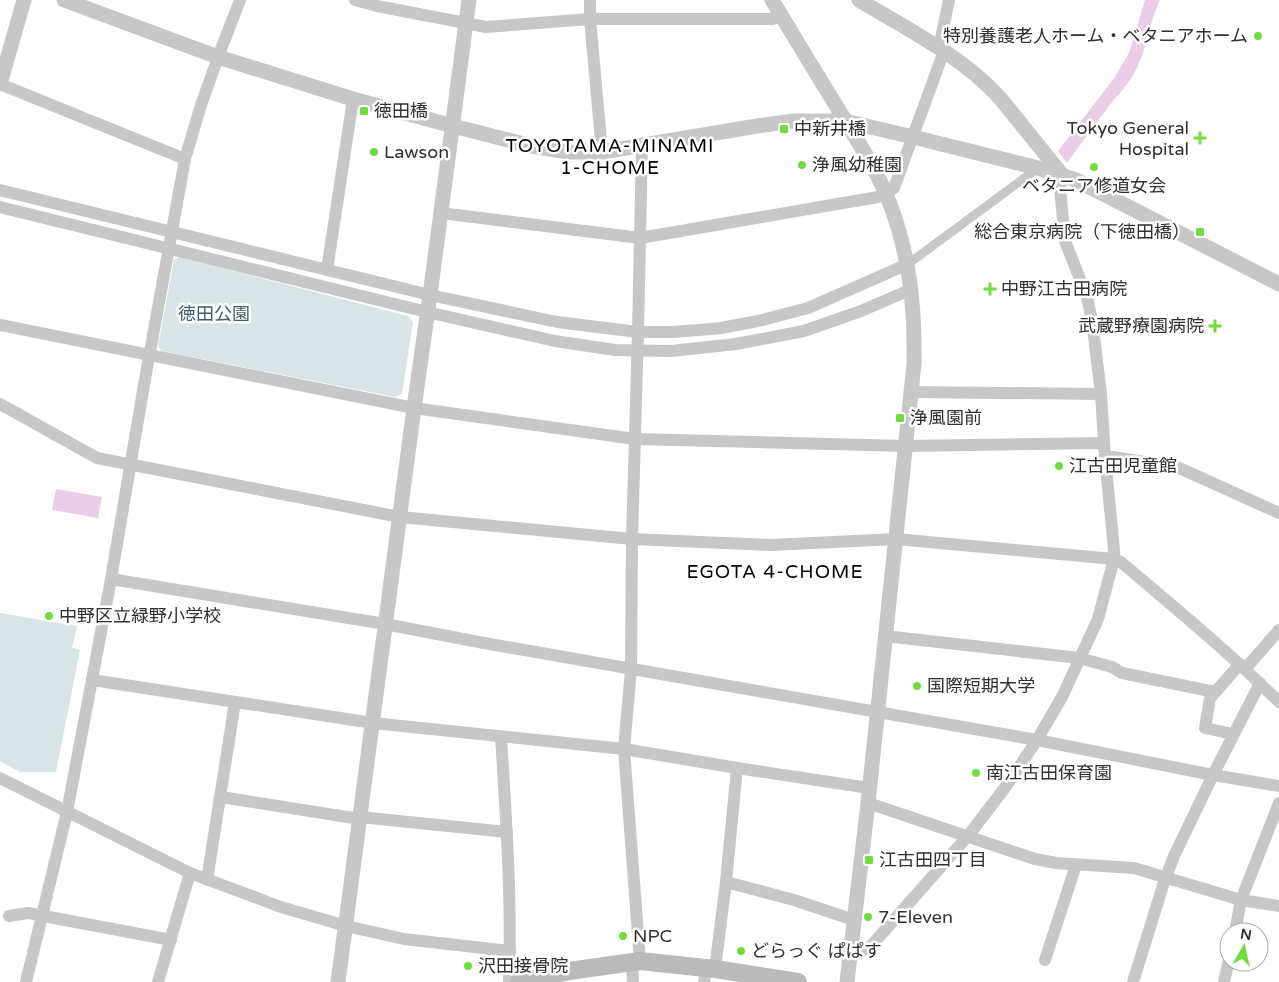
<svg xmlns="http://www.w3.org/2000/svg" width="1279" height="982" font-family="'Varela Round','Noto Sans JP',sans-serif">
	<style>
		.green { fill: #d9e4e7 }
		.water { fill: #ebcde7 }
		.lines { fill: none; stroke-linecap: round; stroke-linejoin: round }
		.pedestrian { stroke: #c7c7c7; stroke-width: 9 }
		.minor { stroke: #c7c7c7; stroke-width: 12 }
		.tertiary { stroke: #c7c7c7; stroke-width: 15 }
		.secondary { stroke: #bababa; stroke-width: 18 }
		.poi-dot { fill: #71dc3d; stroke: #fff; stroke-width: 2 }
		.labels { text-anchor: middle; stroke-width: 5; stroke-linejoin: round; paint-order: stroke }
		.poi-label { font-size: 18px; fill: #303030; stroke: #fff; text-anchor: start }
		.park-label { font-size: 18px; fill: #405e6a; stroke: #fff }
		.neighbourhood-label { font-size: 19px; letter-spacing: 1px; fill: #000; stroke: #fff }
	</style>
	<rect width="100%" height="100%" fill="#fff"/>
	<g class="green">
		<path d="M179 257 408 316 413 322 402 394 395 397 161 351 158 346 174 260Z"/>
		<path d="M0 613 77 626 72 648 80 650 56 772H20L0 761Z"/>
	</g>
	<g class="water">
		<path d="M1145 0H1160C1148 24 1147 53 1132 77 1126 87 1114 99 1106 110 1093 127 1080 145 1067 163L1058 151 1115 77 1129 53Z"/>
		<path d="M56 489 102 497 98 518 52 510Z"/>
	</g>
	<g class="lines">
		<path class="pedestrian" d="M908 264 1038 168"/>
		<g class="minor">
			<path d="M355 0 377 6 486 27 590 19H773L781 16"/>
			<path d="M590 0V19L602 152"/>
			<path d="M939 48 949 0"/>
			<path d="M0 84 185 159"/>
			<path d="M0 190 430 295 557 322 638 332H672L699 330 721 328 758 321 808 308 908 264"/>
			<path d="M0 207 427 312 555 341 615 350 671 351 736 344 804 331 861 311 912 289"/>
			<path d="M441 213 640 238 878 197 886 194 894 188 944 51"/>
			<path d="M327 270 353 99"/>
			<path d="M0 325 414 408 635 439 906 446 1104 443"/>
			<path d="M911 392 1101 394"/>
			<path d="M0 404 97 458 400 517 632 539 771 545 896 539 1114 559 1121 562C1175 608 1229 652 1279 702"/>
			<path d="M1105 457H1113L1177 467 1279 513"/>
			<path d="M111 579 385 624 484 643 1037 740 1213 775 1279 786"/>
			<path d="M885 636 1079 658 1112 667 1122 673 1215 692"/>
			<path d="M1245 669 1279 630"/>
			<path d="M92 680 373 723 624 749 737 768 869 788"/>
			<path d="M1233 734 1205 728 1210 698 1240 664"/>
			<path d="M501 737C506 818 512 900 509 982"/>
			<path d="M0 778 190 873 281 907 346 926 404 939 510 951"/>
			<path d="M221 797 360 819"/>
			<path d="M868 803 1035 859 1056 863 1134 868 1241 900 1279 906"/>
			<path d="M360 817 507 832"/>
			<path d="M207 880 235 702"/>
			<path d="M726 882 794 900 854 920"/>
			<path d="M9 916 28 913 171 940"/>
			<path d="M1235 932 1241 900 1279 803"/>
			<path d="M850 958 871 946 968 836 1007 785 1037 740 1062 697 1098 619 1114 559V550L1105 457 1101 394 1092 320 1087 297 1065 241 1060 188 1063 176"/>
			<path d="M1045 960 1076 865"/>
			<path d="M640 961 624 749 631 669 632 539 638 332 642 146"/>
			<path d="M632 962 633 982"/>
			<path d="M715 969 726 882 737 768"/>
			<path d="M26 982 67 812 111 579 144 385 185 159 201 105 218 57 240 0"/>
			<path d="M158 982 190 873"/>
			<path d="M704 982 706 968"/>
			<path d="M1133 982 1165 879 1174 856 1213 775 1260 683"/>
			<path d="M1224 982 1229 960"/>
		</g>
		<g class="tertiary">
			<path d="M64 0 218 57 353 99 453 126 532 146 568 152H602L757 126 793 121H845L913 137 1038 168 1076 180 1279 284"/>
			<path d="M772 0C796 40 820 80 845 120 861 147 879 174 890 204 910 257 915 308 914 364L868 803 847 982"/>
			<path d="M859 0C907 29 962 56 1000 98L1063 176"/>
			<path d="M0 84 24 0"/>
			<path d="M338 982 414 408 430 295 469 0"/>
		</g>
		<path class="secondary" d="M519 982 569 971 640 961 715 969 798 982"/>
	</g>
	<g class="poi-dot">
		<circle cx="1258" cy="36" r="5"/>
		<rect x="359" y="106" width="10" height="10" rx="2.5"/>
		<rect x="779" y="124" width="10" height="10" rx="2.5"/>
		<path d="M1197.5 130.5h5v5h5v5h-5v5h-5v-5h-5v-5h5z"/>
		<circle cx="374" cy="152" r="5"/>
		<circle cx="802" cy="165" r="5"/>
		<circle cx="1094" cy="167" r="5"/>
		<rect x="1195" y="227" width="10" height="10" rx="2.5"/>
		<path d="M987.5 281.5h5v5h5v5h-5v5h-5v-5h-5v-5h5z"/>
		<path d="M1212.5 318.5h5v5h5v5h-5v5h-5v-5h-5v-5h5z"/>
		<rect x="895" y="413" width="10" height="10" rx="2.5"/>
		<circle cx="1059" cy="466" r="5"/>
		<circle cx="49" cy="616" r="5"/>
		<circle cx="917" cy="686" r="5"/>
		<circle cx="976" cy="773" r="5"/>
		<rect x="864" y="855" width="10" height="10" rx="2.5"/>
		<circle cx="868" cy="917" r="5"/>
		<circle cx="623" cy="936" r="5"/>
		<circle cx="741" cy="951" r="5"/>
		<circle cx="468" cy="966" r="5"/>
	</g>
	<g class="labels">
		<g class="poi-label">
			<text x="1248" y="42" text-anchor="end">特別養護老人ホーム・ベタニアホーム</text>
			<text x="374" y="117">徳田橋</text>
			<text x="1189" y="134" text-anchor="end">Tokyo General<tspan x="1189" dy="21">Hospital</tspan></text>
			<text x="794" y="135">中新井橋</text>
			<text x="384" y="158">Lawson</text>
			<text x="812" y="171">浄風幼稚園</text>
			<text x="1094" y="192" text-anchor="middle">ベタニア修道女会</text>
			<text x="1190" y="238" text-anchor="end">総合東京病院（下徳田橋）</text>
			<text x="1001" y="295">中野江古田病院</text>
			<text x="1204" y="332" text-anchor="end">武蔵野療園病院</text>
			<text x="910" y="424">浄風園前</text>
			<text x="1069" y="472">江古田児童館</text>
			<text x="59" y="622">中野区立緑野小学校</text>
			<text x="927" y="692">国際短期大学</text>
			<text x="986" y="779">南江古田保育園</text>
			<text x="879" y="866">江古田四丁目</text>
			<text x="878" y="923">7-Eleven</text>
			<text x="633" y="942">NPC</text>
			<text x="751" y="957">どらっぐ ぱぱす</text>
			<text x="478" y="972">沢田接骨院</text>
		</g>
		<g class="park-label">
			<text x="214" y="320">徳田公園</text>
		</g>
		<g class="neighbourhood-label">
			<text x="610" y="152">TOYOTAMA-MINAMI<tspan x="610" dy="22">1-CHOME</tspan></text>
			<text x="775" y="578">EGOTA 4-CHOME</text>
		</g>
	</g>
	<g transform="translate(1244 947) rotate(9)"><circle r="24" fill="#ffffff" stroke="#acacac"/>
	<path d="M0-4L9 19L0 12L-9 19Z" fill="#71dc3d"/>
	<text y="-8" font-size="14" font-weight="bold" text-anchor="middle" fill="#303030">N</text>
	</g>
</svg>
